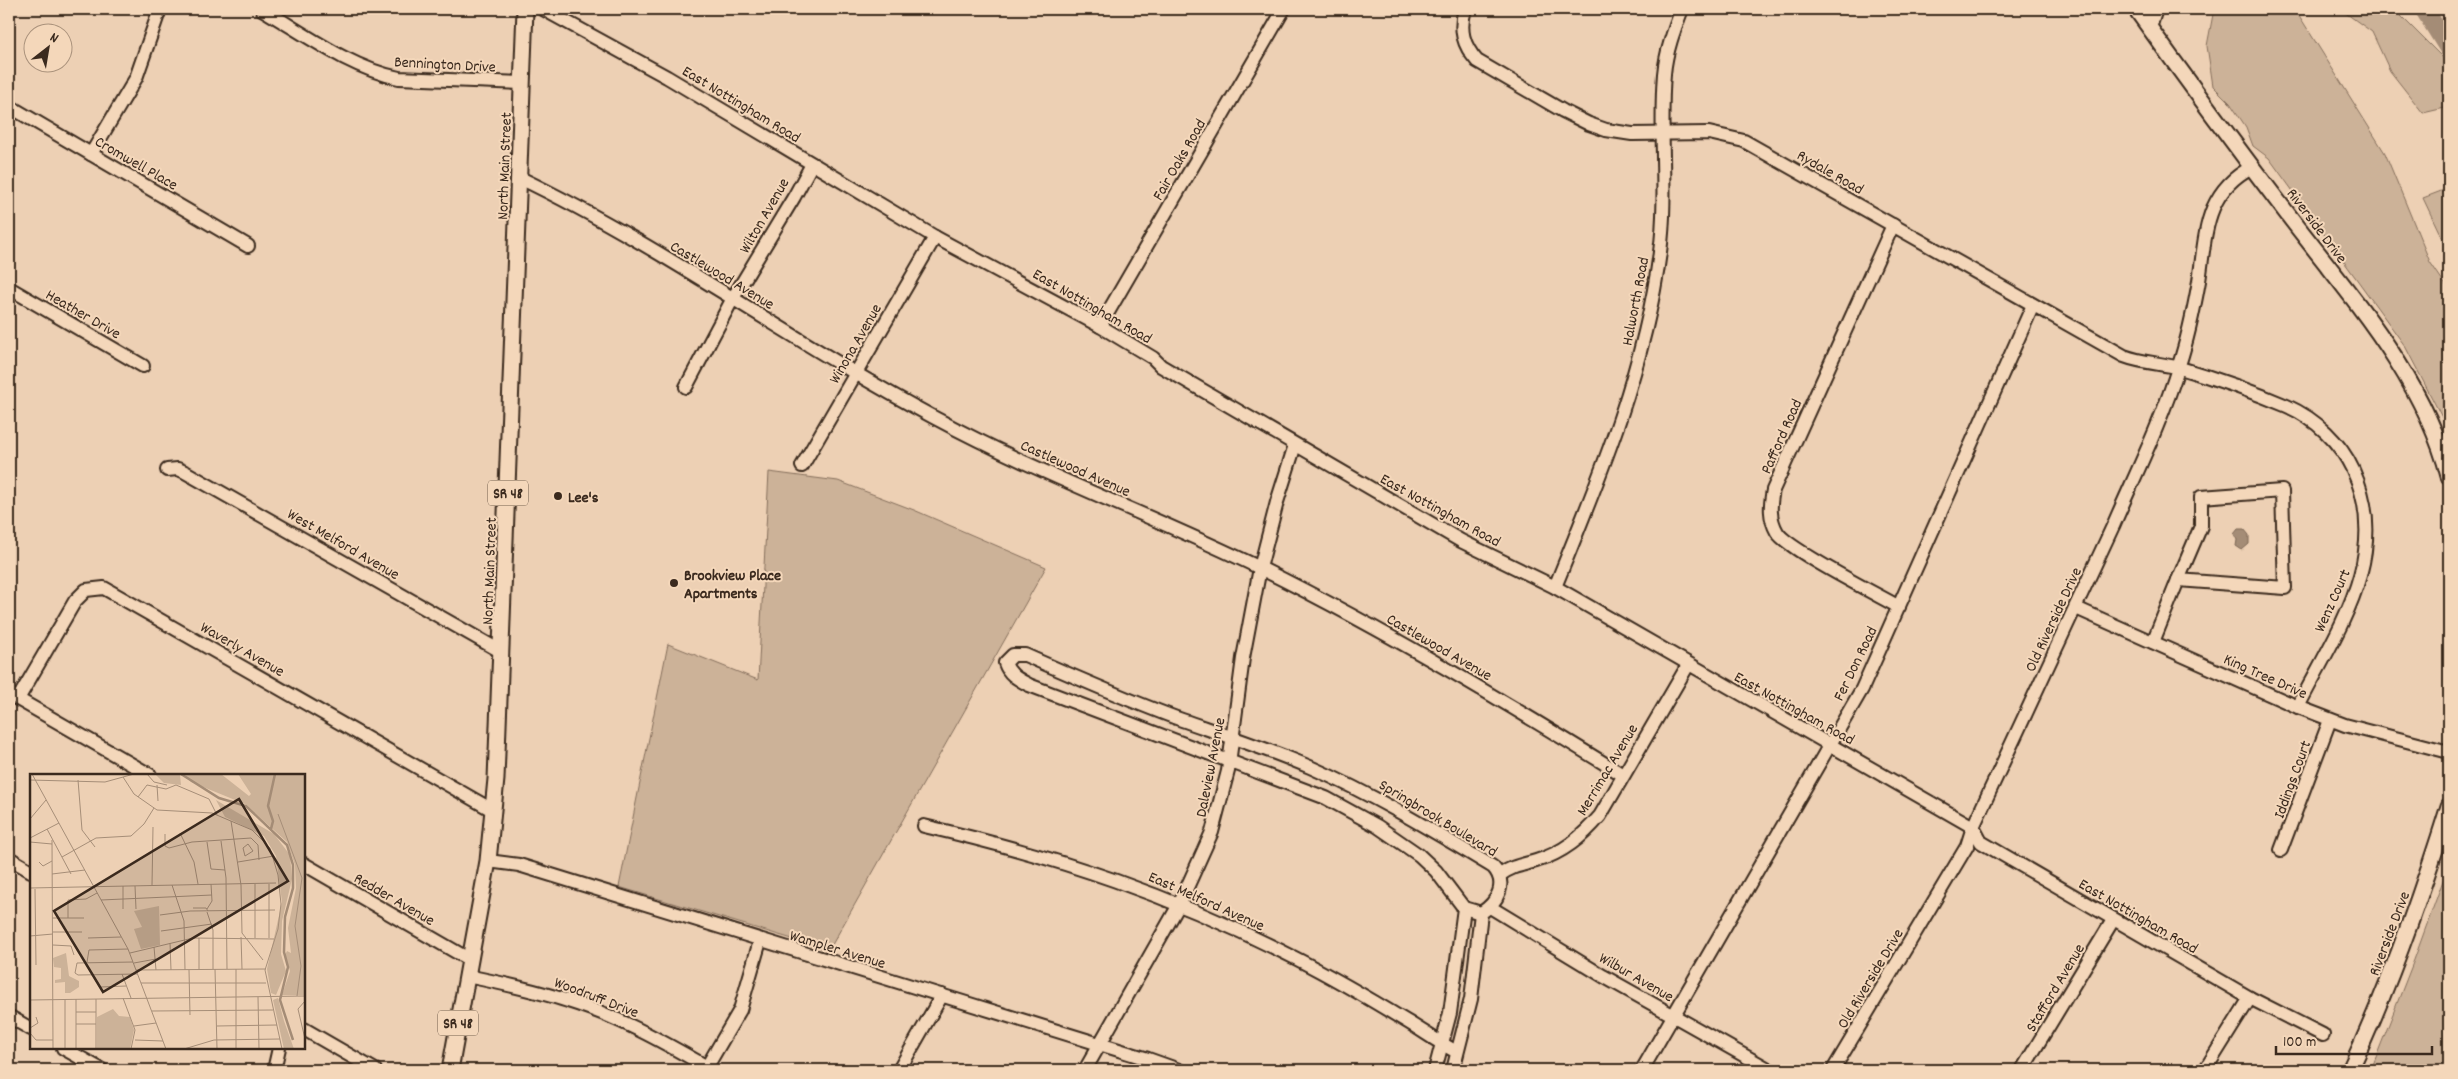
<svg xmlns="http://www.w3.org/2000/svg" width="2458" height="1079" font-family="Dekko,sans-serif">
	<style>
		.green { fill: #ccb298; stroke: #846e5b }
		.water { fill: #a48c76; stroke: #7a6553 }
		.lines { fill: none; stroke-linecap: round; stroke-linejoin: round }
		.river { stroke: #a48c76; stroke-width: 19 }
		.minor-casing { stroke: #3b2a1e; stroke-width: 16 }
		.major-casing { stroke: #3b2a1e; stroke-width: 19 }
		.minor { stroke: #f4d7ba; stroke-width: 12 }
		.major { stroke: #f4d7ba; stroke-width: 15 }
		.poi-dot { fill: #3b2a1e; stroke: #f4d7ba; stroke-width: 2 }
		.labels { text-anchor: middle; stroke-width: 4; stroke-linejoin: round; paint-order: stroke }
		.shield { fill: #f4d7ba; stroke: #725e4d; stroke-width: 1 }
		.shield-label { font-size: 15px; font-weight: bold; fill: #3b2a1e }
		.street-label { font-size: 16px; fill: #3b2a1e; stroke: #f4d7ba }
		.poi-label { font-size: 16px; font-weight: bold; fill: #3b2a1e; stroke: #f4d7ba; text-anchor: start }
		.inset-river { fill: none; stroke: #a48c76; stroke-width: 2.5 }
		.inset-road { fill: none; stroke: #a68e78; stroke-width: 1 }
		.view { fill: #3b2a1e; fill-opacity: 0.15; stroke: #3b2a1e; stroke-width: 2.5 }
		.inset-edge { fill: none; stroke: #3b2a1e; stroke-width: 2.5 }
	</style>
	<rect width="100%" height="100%" fill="#edd0b4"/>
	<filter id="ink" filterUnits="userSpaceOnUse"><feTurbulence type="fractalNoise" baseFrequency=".02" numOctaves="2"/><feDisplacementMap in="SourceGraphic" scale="10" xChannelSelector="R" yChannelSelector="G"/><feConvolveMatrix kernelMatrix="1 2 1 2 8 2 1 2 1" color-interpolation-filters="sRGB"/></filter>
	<g filter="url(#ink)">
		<g class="green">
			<path d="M2214 9H2295L2385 153 2430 262 2449 290V431L2405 346 2269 158 2253 146 2246 127 2230 103 2213 86 2207 46Z"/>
			<path d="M2340 9H2394L2449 64V107L2423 113 2390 71 2372 32Z"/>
			<path d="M2449 188V253L2423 198Z"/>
			<path d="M769 472 838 481 914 510 1046 567 829 950 619 887 668 644 758 680Z"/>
			<path d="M2449 864V1070H2371L2414 960Z"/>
		</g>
		<path class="water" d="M2238 529H2244L2249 535V544L2242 550 2236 546 2237 540 2234 534Z"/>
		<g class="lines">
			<path class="river" d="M2424 9 2449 49"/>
			<defs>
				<g id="minor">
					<path d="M262 9C305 34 350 68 399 78L523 83"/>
					<path d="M543 9 667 77 935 237 1100 326 1153 358 1161 366 1461 541 1555 587 1973 827 1981 842 2250 998 2323 1035"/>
					<path d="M1465 9C1459 30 1463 45 1477 61L1563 111 1589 124 1606 130 1632 134 1709 133 1744 141 2124 356C2142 363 2161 363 2180 368 2214 378 2254 392 2287 406 2316 419 2340 442 2353 470 2393 556 2335 633 2298 707"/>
					<path d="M2150 28 2156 9"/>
					<path d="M9 106 248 246"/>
					<path d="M91 154 136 78 160 9"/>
					<path d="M520 178C664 247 794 343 935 418 1041 475 1154 516 1262 569 1387 631 1505 702 1623 775"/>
					<path d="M1893 225 1773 490C1770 505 1769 518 1777 532 1787 549 1876 594 1899 607"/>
					<path d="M9 288 143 366"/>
					<path d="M1100 326 1284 9"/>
					<path d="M686 387 733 298 794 197 812 164"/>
					<path d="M802 466 935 237"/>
					<path d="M167 470 178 469 185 472 502 652"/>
					<path d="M2282 491 2285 588 2178 580 2201 526V497Z"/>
					<path d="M1555 587C1599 479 1645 369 1660 252 1668 193 1659 133 1664 74 1666 51 1674 30 1682 9"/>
					<path d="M2076 608 2298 707 2345 725 2449 752"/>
					<path d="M2153 642 2178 580"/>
					<path d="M1013 655H1025C1077 678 1129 701 1182 720 1225 735 1268 749 1310 767 1374 795 1433 831 1493 867 1508 883 1498 902 1481 913L1464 908 1436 871 1419 855 1377 826 1326 798 1029 685C1018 679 1009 675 1005 663Z"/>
					<path d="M9 694 150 775"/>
					<path d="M18 699 75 601 86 590 104 588 494 811"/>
					<path d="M924 826C1059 857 1174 896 1297 959 1334 978 1370 999 1406 1021 1423 1031 1439 1043 1457 1052"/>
					<path d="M2281 850 2330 720"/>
					<path d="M9 858 31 871"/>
					<path d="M488 861 519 865 1148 1059 1179 1070"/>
					<path d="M304 864 470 960"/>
					<path d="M1500 875C1512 866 1522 865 1536 861 1563 853 1582 837 1600 816L1688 665"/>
					<path d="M1490 907 1603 976 1770 1070"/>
					<path d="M467 976C501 983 535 990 568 1001 617 1016 662 1041 707 1067"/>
					<path d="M10 1017 31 1029"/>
					<path d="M304 1029 375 1070"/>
					<path d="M63 1048 102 1070"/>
					<path d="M274 1070 279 1048"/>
					<path d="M705 1070 740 1010 760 941"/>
					<path d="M899 1070 942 995"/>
					<path d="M1085 1070 1180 903 1212 832 1228 771 1243 658 1260 568 1277 502 1295 445"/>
					<path d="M1435 1070 1450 1013 1464 908"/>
					<path d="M1453 1070 1471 999 1481 913"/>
					<path d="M1642 1070 1862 689 2033 305"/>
					<path d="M1833 1070 1967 846 1973 827C2019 726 2067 627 2113 526 2136 473 2162 421 2179 365 2188 338 2194 309 2199 281 2206 235 2204 192 2252 167"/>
					<path d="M2022 1070 2113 920"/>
					<path d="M2205 1070 2250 998"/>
				</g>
				<g id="major">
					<path d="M2136 9C2186 79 2237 148 2289 216 2351 297 2423 376 2449 476"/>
					<path d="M450 1070 488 861 496 779 525 9"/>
					<path d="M2350 1070C2390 985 2421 896 2449 806"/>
				</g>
			</defs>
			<use href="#minor" class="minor-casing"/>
			<use href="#major" class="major-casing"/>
			<use href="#minor" class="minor"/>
			<use href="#major" class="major"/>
		</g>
	</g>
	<g class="poi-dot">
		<circle cx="558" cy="496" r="5"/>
		<circle cx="674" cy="583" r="5"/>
	</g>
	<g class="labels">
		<g class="shield">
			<rect x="488" y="480.5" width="40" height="25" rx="4"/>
			<rect x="438" y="1010.5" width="40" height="25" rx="4"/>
		</g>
		<g class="shield-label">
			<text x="508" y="498">SR 48</text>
			<text x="458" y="1028">SR 48</text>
		</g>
		<g class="street-label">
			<text transform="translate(445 63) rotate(3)" y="6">Bennington Drive</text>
			<text transform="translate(742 103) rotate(31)" y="6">East Nottingham Road</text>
			<text transform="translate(1178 159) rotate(-60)" y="6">Fair Oaks Road</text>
			<text transform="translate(137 162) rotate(30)" y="6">Cromwell Place</text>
			<text transform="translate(503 166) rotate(-88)" y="6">North Main Street</text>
			<text transform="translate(1831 171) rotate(30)" y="6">Rydale Road</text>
			<text transform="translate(763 215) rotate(-60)" y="6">Wilton Avenue</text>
			<text transform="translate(2318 225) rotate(53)" y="6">Riverside Drive</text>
			<text transform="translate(723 274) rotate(31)" y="6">Castlewood Avenue</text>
			<text transform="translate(1634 301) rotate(-79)" y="6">Halworth Road</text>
			<text transform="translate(1093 305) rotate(30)" y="6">East Nottingham Road</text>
			<text transform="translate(84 313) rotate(30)" y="6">Heather Drive</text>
			<text transform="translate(854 343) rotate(-60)" y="6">Winona Avenue</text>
			<text transform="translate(1780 436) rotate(-66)" y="6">Pafford Road</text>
			<text transform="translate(1076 467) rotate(24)" y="6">Castlewood Avenue</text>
			<text transform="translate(1441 509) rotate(29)" y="6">East Nottingham Road</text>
			<text transform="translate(344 543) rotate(30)" y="6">West Melford Avenue</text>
			<text transform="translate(488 571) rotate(-88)" y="6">North Main Street</text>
			<text transform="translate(2331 600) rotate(-66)" y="6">Wenz Court</text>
			<text transform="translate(2052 619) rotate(-65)" y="6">Old Riverside Drive</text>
			<text transform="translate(1440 646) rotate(30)" y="6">Castlewood Avenue</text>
			<text transform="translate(243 648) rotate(30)" y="6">Waverly Avenue</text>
			<text transform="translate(1854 663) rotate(-64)" y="6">Fer Don Road</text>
			<text transform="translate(2266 675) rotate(24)" y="6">King Tree Drive</text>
			<text transform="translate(1795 707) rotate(29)" y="6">East Nottingham Road</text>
			<text transform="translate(1209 767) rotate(-79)" y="6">Daleview Avenue</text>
			<text transform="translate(1606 769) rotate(-59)" y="6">Merrimac Avenue</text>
			<text transform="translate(2291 779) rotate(-70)" y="6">Iddings Court</text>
			<text transform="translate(1439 817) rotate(31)" y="6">Springbrook Boulevard</text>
			<text transform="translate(395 898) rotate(30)" y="6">Redder Avenue</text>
			<text transform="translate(1207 900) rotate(24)" y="6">East Melford Avenue</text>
			<text transform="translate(2139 915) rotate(30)" y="6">East Nottingham Road</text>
			<text transform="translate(2388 933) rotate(-69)" y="6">Riverside Drive</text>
			<text transform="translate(838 948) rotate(17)" y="6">Wampler Avenue</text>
			<text transform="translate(1637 976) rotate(30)" y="6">Wilbur Avenue</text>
			<text transform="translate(1869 978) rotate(-59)" y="6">Old Riverside Drive</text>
			<text transform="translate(2054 987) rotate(-59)" y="6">Stafford Avenue</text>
			<text transform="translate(597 996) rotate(21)" y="6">Woodruff Drive</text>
		</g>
		<g class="poi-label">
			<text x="568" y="502">Lee's</text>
			<text x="684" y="580">Brookview Place<tspan x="684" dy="18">Apartments</tspan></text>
		</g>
	</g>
	<g transform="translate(30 774)">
		<rect width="275" height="275" fill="#edd0b4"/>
		<path d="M125 0 150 1 151 11 134 9ZM154 0H191L219 22 221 20 208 0H275V221H252L260 197 255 181 257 177 261 179 258 154 266 114 265 91 257 68 215 30 161 8ZM186 26 244 60 260 81 262 105 252 147 251 180 256 197 246 221 241 219 237 195 252 128 246 82 234 62 195 43ZM129 132 130 171 111 175 104 155 112 153 104 137ZM36 179 39 202 49 207V213L40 219H35V208L25 209V206L31 205V194L24 193 23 184ZM248 224 254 247 264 275H254L243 226ZM83 235 89 242 100 243 104 256 100 275H67V243Z" fill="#ccb298"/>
		<path class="inset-river" d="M151 0 189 24 216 32 257 71 263 91V114L255 143 254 178 258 193 250 226 263 266M241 55 243 47 238 32 245 0"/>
		<path class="inset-road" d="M2 0 98 175 136 275M117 0 124 8 137 11M93 3 104 20 127 36 182 39 222 56 240 74 248 101 251 130 248 155 235 196 252 275M0 6 75 8 104 0M48 6 52 56 65 73M127 11 128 27M108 23 117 11 136 15 146 11 179 25 187 41M248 40 272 104 265 152 271 192 267 222M0 45 16 26M201 47 211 111 212 159 233 186M17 55 41 100M150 59 164 88 168 110M135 60V72L139 74 162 68 221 64 228 71 229 86M0 64 29 49M22 66 23 275M191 67 196 104 197 195M0 68 22 70M177 68 181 95 195 96M218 70 223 77 215 82 213 74ZM32 83 66 64 101 62 114 50 124 34M9 88 13 92 22 87M208 88 244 82M22 100 55 96M239 110V164M122 111 123 53M142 111 154 147 155 196M93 112V135M105 112 106 135M0 114 246 109M5 115 6 191M71 126 182 121M163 134H176L178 137M177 135 182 127 181 110M177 138 183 156V195M130 141 160 137 245 136M22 144H54M38 144V126L56 125 67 119M131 157 182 150M23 158H52M0 162 23 160M211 163 212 195M58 164 91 163M169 164V196M225 164V110M140 169 141 196M23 171 41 172 44 181M124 173 126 196M100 179 163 164 244 165M57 188 59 176 98 175M103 188 47 189 45 199 48 201 107 200M104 189 126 185M185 195 187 275M206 195V275M106 196 236 195M159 196 160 241M92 200 101 224M111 209H236M71 213 96 212M228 223 229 275M93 224 105 256 101 275M35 225V275M46 225V275M66 225V275M0 226 275 222M275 227 268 235 275 265M122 237 243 236M46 238H66M46 250H66M104 252 126 249M187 252 247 251M0 254 8 249 6 243M0 259 6 266H23M105 266 133 267M154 275 184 266 250 265"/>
		<path class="view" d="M209 25 258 107 73 218 24 137Z"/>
		<rect width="275" height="275" class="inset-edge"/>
	</g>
	<rect width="2458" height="1079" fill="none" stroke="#f4d7ba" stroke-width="30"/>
	<rect x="15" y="15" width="2428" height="1049" fill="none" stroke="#3b2a1e" stroke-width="2" filter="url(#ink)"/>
	<g transform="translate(48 48) rotate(31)"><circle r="24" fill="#f4d7ba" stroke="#aa927c"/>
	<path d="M0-4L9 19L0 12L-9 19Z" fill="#3b2a1e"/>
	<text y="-8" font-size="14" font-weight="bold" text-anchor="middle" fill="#3b2a1e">N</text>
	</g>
	<path d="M2276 1046v8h156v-8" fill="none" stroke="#3b2a1e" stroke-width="2.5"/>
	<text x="2283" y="1046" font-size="15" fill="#3b2a1e" stroke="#f4d7ba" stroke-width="4" paint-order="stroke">100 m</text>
</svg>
